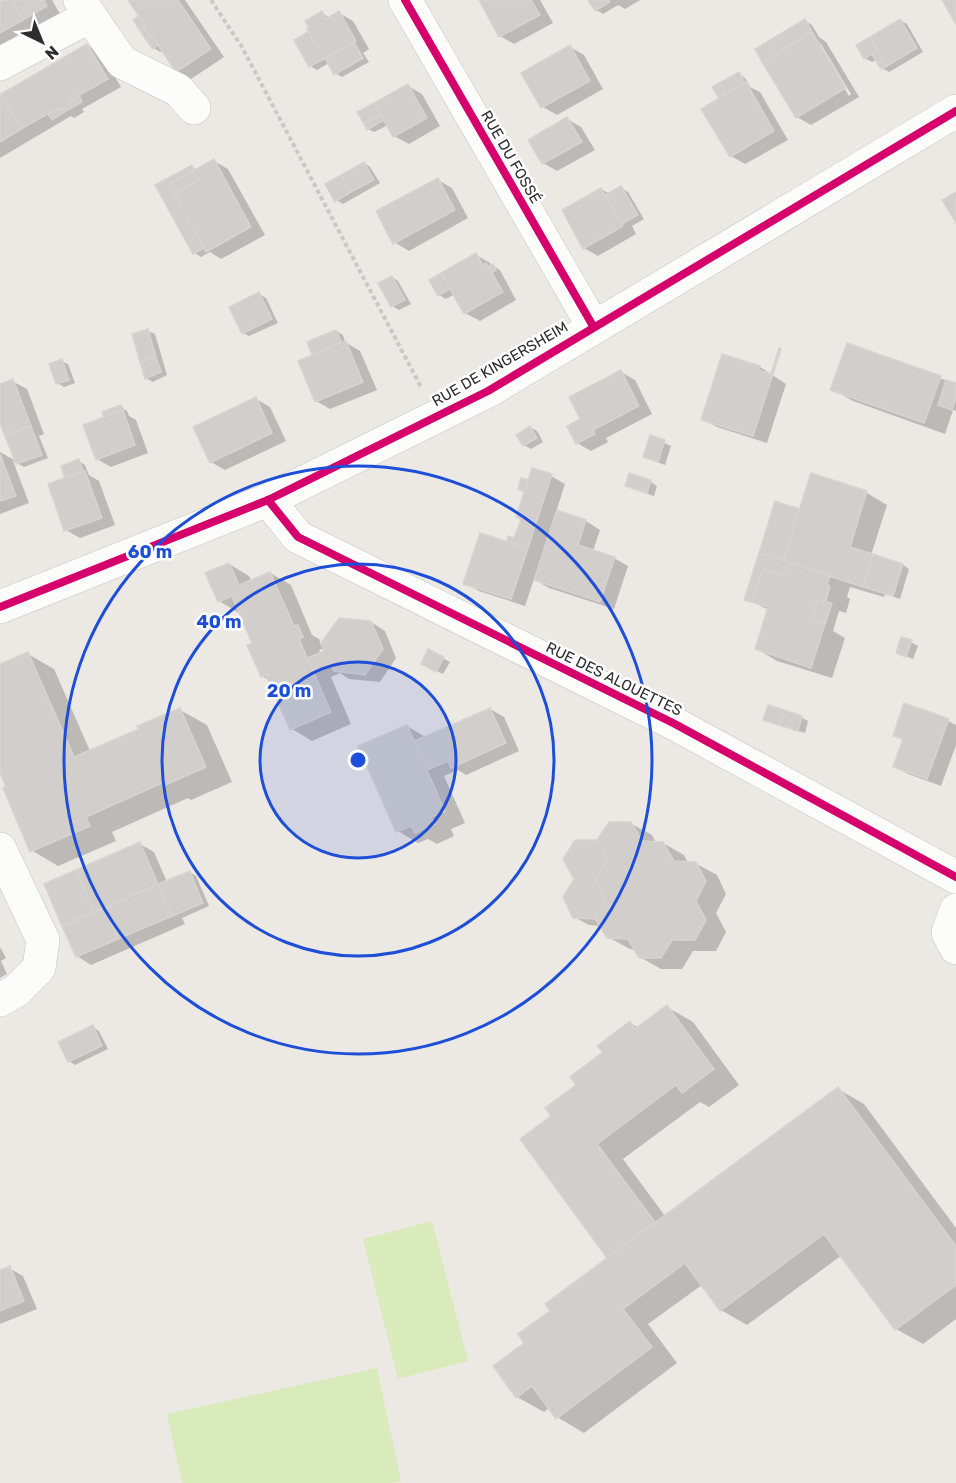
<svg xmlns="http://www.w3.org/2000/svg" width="956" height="1483" font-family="Rubik,sans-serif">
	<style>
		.pitch { fill: #d9eabb }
		.shadow { fill: #0003; fill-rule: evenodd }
		.building { fill: #d1cecb; stroke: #d7d4d0; stroke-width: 1.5 }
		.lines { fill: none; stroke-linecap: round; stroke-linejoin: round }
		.minor-casing { stroke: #c5c4c5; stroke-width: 34 }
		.path { stroke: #c9c9c8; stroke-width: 4; stroke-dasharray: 4.5 3; stroke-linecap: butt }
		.minor { stroke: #fcfcfb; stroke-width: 33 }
		.cycleway-casing { stroke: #fff; stroke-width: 11 }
		.cycleway { stroke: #d6006c; stroke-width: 8 }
		.ring { fill: none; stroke: #1d4ed8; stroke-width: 3 }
		.labels { text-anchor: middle; stroke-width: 5; stroke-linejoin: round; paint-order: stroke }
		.street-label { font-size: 15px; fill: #2e2e2e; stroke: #fff }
		.centre { fill: #1d4ed8; stroke: #fff; stroke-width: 3 }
		.ring-label { font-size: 18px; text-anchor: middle; font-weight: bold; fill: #1d4ed8; stroke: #fff; stroke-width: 5; stroke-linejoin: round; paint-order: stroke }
	</style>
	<rect width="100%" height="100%" fill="#ece8e4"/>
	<g class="pitch">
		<path d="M432 1221 468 1361 398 1379 363 1239Z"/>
		<path d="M377 1368 401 1481 391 1483H182L167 1414Z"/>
	</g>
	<g class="shadow">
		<path d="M6 0H52L60 14 0 49V4Z"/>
		<path d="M130 0H185L224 57 191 79 177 71 163 50 160 52 154 48 135 20 141 17Z"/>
		<path d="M480 0H540L553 23 514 44 500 36Z"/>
		<path d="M590 0H640L625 9 618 5 603 14 596 10Z"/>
		<path d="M322 13 330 18 339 13 353 21 369 49 363 53 369 62 342 77 335 73 329 63 317 70 310 66 296 41 310 32Z"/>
		<path d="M900 20 907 24 923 52 889 72 882 68 877 59 872 62 865 58Z"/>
		<path d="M805 21 812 25 819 37 826 42 859 97 811 125 797 117ZM818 44H821L851 94 849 96Z"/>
		<path d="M87 45 101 54 121 87 82 109 84 112 74 118 71 116 0 158V96Z"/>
		<path d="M570 47 584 55 603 89 557 115 543 107 523 74Z"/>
		<path d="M739 74 745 78 750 87 760 92 788 140 745 164 731 156 721 99 714 88Z"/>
		<path d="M408 86 422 94 440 126 409 144 394 136 388 125 374 132 368 129Z"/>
		<path d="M567 119 581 127 595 150 557 171 543 163 531 140Z"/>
		<path d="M214 161 228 169 265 235 221 259 210 252 201 257 195 253 157 186 192 167 197 170Z"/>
		<path d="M364 163 370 167 380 183 343 204 336 200Z"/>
		<path d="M438 180 452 188 468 218 409 251 394 242Z"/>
		<path d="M621 188 628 192 644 219 632 226 636 234 598 256 584 248 601 189 610 194Z"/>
		<path d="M476 255 490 263 492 267 493 266 500 270 516 300 480 321 465 313 455 294 446 299 439 295Z"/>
		<path d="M392 277 398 281 411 304 399 310 392 306 380 284Z"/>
		<path d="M259 294 266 298 278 323 249 336 243 333Z"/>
		<path d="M148 331 155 334 167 375 153 382 146 378Z"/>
		<path d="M336 331 343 335 345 342 360 351 377 390 330 409 316 401 315 356 313 354Z"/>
		<path d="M723 356 760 367 786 384 767 443 717 427 703 419Z"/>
		<path d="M61 361 68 364 75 383 64 387 57 383Z"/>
		<path d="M621 372 635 380 652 414 606 438 608 442 591 451 577 443 582 420Z"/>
		<path d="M940 378 956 385V411L953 410 945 434 853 401 832 389Z"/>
		<path d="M12 381 27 389 44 434 39 436 48 458 24 467 13 461 29 503 0 514V452L16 461 0 419V386Z"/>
		<path d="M256 399 270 407 286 441 225 470 211 462Z"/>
		<path d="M121 407 127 411 129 416 136 420 148 453 111 467 97 459 108 417 105 416Z"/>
		<path d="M530 427 537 431 543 442 531 449 524 445Z"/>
		<path d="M651 437 671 446 665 465 651 460 645 456Z"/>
		<path d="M79 461 85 465 89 475 99 481 115 525 80 538 66 530 69 478Z"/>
		<path d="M630 475 651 482 657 486 654 496 633 489 626 485Z"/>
		<path d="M812 475 867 493 887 505 871 555 903 565 909 569 900 599 885 594 884 597 850 587 847 597 850 599 846 613 839 611 833 631 845 638 832 678 777 661 757 649 769 610 746 599 776 503 801 511Z"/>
		<path d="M551 476 565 484 556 512 586 521 600 530 593 551 614 558 628 566 614 609 549 588 534 579 525 606 479 591 465 583 508 543 509 538 515 540 522 519 526 492 519 489 522 480 529 482Z"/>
		<path d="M229 564 249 576 252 581 270 573 291 585 312 635 319 639 321 645 340 619 371 622 385 631 396 658 380 682 349 679 340 673 331 677 351 724 312 741 292 729 270 681 262 676 254 643 239 613 219 601ZM325 648 326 652 321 654 319 650Z"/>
		<path d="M911 642 918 646 913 659 897 653Z"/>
		<path d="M429 651 450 662 443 674 429 667Z"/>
		<path d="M28 654 54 669 90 751 141 729 180 710 207 725 232 782 191 800 188 798 112 832 116 841 58 866 31 850 0 769V666Z"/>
		<path d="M769 707 802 718 808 721 805 733 772 723 765 719Z"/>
		<path d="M490 709 504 717 519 751 466 775 458 770 444 776 465 823 451 829 454 836 437 844 428 839 418 843 398 831 407 726 427 738Z"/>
		<path d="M948 721 956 725V745L941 786 908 774 894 766 904 740 895 735Z"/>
		<path d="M630 823 652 835 656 843H663L684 855 688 863H695L717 875 726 894 716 913 726 932 716 951H693L682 969H661L640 957 636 950 630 949 608 937 601 926 589 925 574 917 598 841Z"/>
		<path d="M140 844 154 852 167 882 190 872 196 876 209 906 182 918 185 924 91 965 77 956 46 885Z"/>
		<path d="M0 947 6 958 1 961 7 974 0 978Z"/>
		<path d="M667 1007 693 1022 739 1085 709 1107 700 1102 623 1159 665 1216 838 1089 864 1104 956 1228V1319L923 1344 896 1329 842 1255 747 1325 721 1310 702 1285 648 1324 677 1363 584 1433 557 1417 550 1407 544 1412 517 1397 526 1343 552 1311 610 1258 522 1140 553 1117 630 1023 639 1028Z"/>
		<path d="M93 1027 99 1031 108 1049 75 1065 69 1061Z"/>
		<path d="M9 1268 23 1276 37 1309 0 1324V1272Z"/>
	</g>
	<g class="building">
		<path d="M3 0H12L23 20 0 33V2Z"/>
		<path d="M12 0H44L47 6 23 20Z"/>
		<path d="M128 0H178L211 49 176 72 152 36 150 37 143 27 145 25Z"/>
		<path d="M479 0H531L540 15 499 37Z"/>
		<path d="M588 0H609L610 2 595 11Z"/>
		<path d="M942 0H956V24Z"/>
		<path d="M322 11 326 19 339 11 356 41 324 59 307 29 309 28 305 21Z"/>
		<path d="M139 16 145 25 139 29 133 20Z"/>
		<path d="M805 19 812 32 762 62 755 49Z"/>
		<path d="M900 19 917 48 887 66 870 37Z"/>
		<path d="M143 27 150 37 146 40 139 29Z"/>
		<path d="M308 32 324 59 309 67 294 40Z"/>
		<path d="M812 32 846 88 796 118 762 62Z"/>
		<path d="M152 36 158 45 153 49 146 40Z"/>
		<path d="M870 37 878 50 864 59 856 45Z"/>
		<path d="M354 42 363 58 334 75 325 58Z"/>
		<path d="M87 44 108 79 69 101 71 104 59 111 58 108 21 129 1 94Z"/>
		<path d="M570 45 590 81 541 108 521 73Z"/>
		<path d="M878 50 883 60 877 63 872 54Z"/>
		<path d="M883 60 887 66 881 69 877 63Z"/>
		<path d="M739 72 745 83 719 98 712 87Z"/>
		<path d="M746 82 774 131 730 157 701 109Z"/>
		<path d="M408 84 427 118 393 137 374 103Z"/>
		<path d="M1 94 21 129 0 142V95Z"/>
		<path d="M79 95 82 102 73 107 69 101Z"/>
		<path d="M374 103 381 115 364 124 357 112Z"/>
		<path d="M71 104 73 107 61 114 59 111Z"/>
		<path d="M58 108 61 114 52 120 48 114Z"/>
		<path d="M381 115 384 120 367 130 364 124Z"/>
		<path d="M567 117 582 142 542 164 528 140Z"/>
		<path d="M214 159 251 227 206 252 174 194 199 180 193 171Z"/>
		<path d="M364 162 374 180 351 192 341 175Z"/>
		<path d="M192 165 194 170 169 184 204 248 193 254 155 185Z"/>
		<path d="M193 171 199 180 174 194 169 184Z"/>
		<path d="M341 175 351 192 335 202 325 184Z"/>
		<path d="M438 178 455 210 393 244 376 211Z"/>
		<path d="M621 186 638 215 622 224 605 195Z"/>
		<path d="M601 188 623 226 583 249 562 210Z"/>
		<path d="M956 192V223L942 200Z"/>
		<path d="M476 253 483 265 486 263 503 292 464 314 441 273Z"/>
		<path d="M493 264 496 270 492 273 488 267Z"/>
		<path d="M441 273 450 289 438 296 429 280Z"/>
		<path d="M392 276 405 300 391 307 378 283Z"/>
		<path d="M259 292 272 319 242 334 229 307Z"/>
		<path d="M148 329 156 357 140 362 132 334Z"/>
		<path d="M336 330 342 343 312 355 307 342Z"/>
		<path d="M346 341 363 382 315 402 298 361Z"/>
		<path d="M847 343 941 376 924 423 830 390Z"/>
		<path d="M779 348 781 349 753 436 701 420 722 354 760 366 759 370 771 374Z"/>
		<path d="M156 357 161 372 145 379 140 362Z"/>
		<path d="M62 359 69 380 56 384 49 364Z"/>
		<path d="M621 370 639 406 593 430 595 434 576 444 567 426 580 419 569 397Z"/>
		<path d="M13 379 31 426 5 436 0 423V384Z"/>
		<path d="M946 380 956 383V398L952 410 938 405Z"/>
		<path d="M256 397 272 433 210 463 193 427Z"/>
		<path d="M121 405 123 410 104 417 102 412Z"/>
		<path d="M123 410 135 445 96 460 83 425Z"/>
		<path d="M31 426 42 455 16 464 5 436Z"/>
		<path d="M530 426 537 438 523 446 516 435Z"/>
		<path d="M650 435 665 440 658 462 643 457Z"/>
		<path d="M0 454 16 496 0 501Z"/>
		<path d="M79 459 83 472 65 478 61 466Z"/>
		<path d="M532 468 552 474 528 548 507 541 508 536 514 538 521 519 516 517Z"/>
		<path d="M85 471 102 518 64 531 48 484Z"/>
		<path d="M629 473 651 480 647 493 625 486Z"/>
		<path d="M811 473 867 491 850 547 873 554 863 587 783 561Z"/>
		<path d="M521 478 528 480 524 492 518 489Z"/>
		<path d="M775 501 799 509 783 561 759 553Z"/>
		<path d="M557 510 586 520 578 545 615 557 600 602 534 580Z"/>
		<path d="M480 533 528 548 511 599 463 584Z"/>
		<path d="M759 553 790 563 786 576 763 569 752 602 744 600Z"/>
		<path d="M873 554 903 564 893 596 863 587Z"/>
		<path d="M229 563 239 585 270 572 294 626 298 625 303 637 299 639 331 712 290 730 266 675 261 677 247 645 252 643 232 596 218 602 205 573Z"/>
		<path d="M790 563 830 576 827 584 830 586 826 601 818 600 812 620 825 624 811 668 755 649 768 607 752 602 763 569 786 576Z"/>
		<path d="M818 600 832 603 825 624 812 620Z"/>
		<path d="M339 618 371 621 383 649 365 675 334 671 330 664 313 671 308 658 324 651 321 643Z"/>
		<path d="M901 637 912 640 906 657 896 653Z"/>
		<path d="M428 649 444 657 436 672 421 664Z"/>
		<path d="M28 652 74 757 139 729 137 726 180 708 206 767 163 786 162 783 86 817 90 826 30 852 3 788 6 787 0 773V664Z"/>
		<path d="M904 703 949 719 927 779 893 767 903 739 893 736Z"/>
		<path d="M768 705 784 710 779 725 763 720Z"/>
		<path d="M490 708 506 743 451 768 448 761 427 770 415 741Z"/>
		<path d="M784 710 802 716 798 731 779 725Z"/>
		<path d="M407 725 445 811 431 817 435 824 415 833 411 826 396 832 358 746Z"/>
		<path d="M609 822H631L642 841 663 842 674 861 696 862 706 881 696 901 706 920 695 940H672L661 958H639L628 939 607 938 595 919 605 899 595 879 608 860 597 840Z"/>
		<path d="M575 840H597L608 860 595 879 605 899 595 919 573 918 563 897 574 879 563 859Z"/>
		<path d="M140 842 158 884 94 912 76 870Z"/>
		<path d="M76 870 94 912 62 926 44 884Z"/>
		<path d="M190 871 203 903 172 916 158 884Z"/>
		<path d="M158 884 172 916 118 939 105 908Z"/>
		<path d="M105 908 118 939 76 957 62 926Z"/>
		<path d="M667 1005 714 1069 682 1093 676 1085 597 1144 655 1222 607 1258 520 1139 551 1116 545 1108 576 1085 570 1077 603 1052 597 1046 630 1021 635 1029Z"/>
		<path d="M93 1025 102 1046 68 1062 58 1042Z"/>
		<path d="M838 1087 956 1246V1285L895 1330 824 1234 720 1311 685 1263 623 1309 652 1347 556 1419 532 1386 516 1398 493 1366 524 1343 518 1334 550 1311 545 1304Z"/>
		<path d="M10 1266 24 1301 0 1311V1270Z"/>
	</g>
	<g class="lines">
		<defs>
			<g id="minor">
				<path d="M405 0 593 326"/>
				<path d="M90 16 122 62 178 90 194 108"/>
				<path d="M0 64 90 16 80 0"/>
				<path d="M268 500 298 537 675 724 956 877"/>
				<path d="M0 607 268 500 488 391 956 111"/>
				<path d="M0 849 43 940 39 968 16 991 0 1000"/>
				<path d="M956 910 948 933 956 948"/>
			</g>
		</defs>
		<use href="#minor" class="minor-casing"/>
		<path class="path" d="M211 0 242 47 421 387"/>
		<use href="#minor" class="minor"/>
		<defs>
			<g id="cycleway">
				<path d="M405 0 593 326"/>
				<path d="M268 500 298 537 675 724 956 877"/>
				<path d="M0 607 268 500 488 391 956 111"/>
			</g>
		</defs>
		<use href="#cycleway" class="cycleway-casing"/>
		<use href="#cycleway" class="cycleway"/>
	</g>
	<circle cx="358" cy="760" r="98" fill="#1d4ed8" fill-opacity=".12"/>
	<g class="ring">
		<circle cx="358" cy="760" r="98"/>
		<circle cx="358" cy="760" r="196"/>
		<circle cx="358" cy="760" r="294"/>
	</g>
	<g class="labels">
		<g class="street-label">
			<text transform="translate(511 157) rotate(60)" y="5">RUE DU FOSSÉ</text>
			<text transform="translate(500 364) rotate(-30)" y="5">RUE DE KINGERSHEIM</text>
			<text transform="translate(614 679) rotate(26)" y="5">RUE DES ALOUETTES</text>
		</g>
	</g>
	<circle cx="358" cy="760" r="9" class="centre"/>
	<g class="ring-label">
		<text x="150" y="558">60 m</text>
		<text x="219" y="628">40 m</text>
		<text x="289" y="697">20 m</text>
	</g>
	<g transform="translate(42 42) rotate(137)" stroke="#ffffff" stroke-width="4.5" paint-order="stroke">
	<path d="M0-4.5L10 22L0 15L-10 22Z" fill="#2e2e2e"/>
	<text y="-9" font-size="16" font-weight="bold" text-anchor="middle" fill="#2e2e2e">N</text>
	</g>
</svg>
